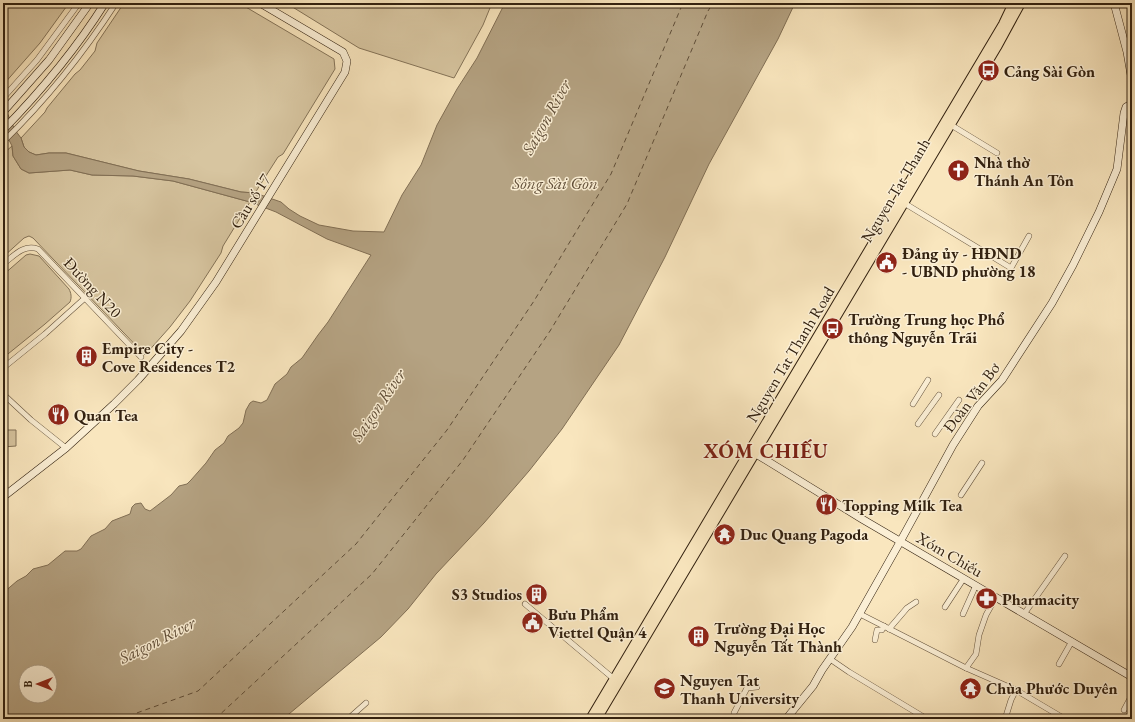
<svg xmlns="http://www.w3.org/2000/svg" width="1135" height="722" font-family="'EB Garamond',serif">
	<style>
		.green { fill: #d7c5a0; stroke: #847358 }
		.water { fill: #b5a383; stroke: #816f55; fill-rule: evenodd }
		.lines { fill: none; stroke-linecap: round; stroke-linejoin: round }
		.ferry { stroke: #604e38; stroke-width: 1; stroke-dasharray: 5 4; stroke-linecap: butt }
		.street-casing { stroke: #64523c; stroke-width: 6 }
		.secondary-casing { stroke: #322110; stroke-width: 8 }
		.primary-casing { stroke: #322110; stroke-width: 10 }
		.street { stroke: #fbefd5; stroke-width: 5 }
		.secondary { stroke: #fbefd5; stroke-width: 7 }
		.primary { stroke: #f9e6be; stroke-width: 8 }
		.labels { text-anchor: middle; stroke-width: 3; stroke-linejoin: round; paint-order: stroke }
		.poi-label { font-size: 16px; font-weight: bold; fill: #322110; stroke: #fbefd5; text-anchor: start }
		.street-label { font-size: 16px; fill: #322110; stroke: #fbefd5 }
		.water-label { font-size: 17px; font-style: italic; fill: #604e38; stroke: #fbefd5 }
		.district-label { font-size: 20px; font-weight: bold; letter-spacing: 1px; fill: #7a1f14; stroke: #fbefd5 }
	</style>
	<rect width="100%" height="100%" fill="#f9e6be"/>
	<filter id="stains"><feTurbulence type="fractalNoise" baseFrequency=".005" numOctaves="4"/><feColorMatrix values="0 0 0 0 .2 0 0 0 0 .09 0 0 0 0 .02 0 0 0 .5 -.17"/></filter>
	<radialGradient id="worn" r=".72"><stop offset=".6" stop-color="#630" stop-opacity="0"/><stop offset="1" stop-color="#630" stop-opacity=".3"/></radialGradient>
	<g class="green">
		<path d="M3 3H69L40 43 3 85Z"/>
		<path d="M124 3H239L334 59 335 69 283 154 278 157 255 193 241 192 189 179 139 171 66 153H49L36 155 29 152 24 147 21 138 45 112 47 108 75 74 80 70 95 51 97 43Z"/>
		<path d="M286 3H492L483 25 454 78 359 48Z"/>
		<path d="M12 146 13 156 21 169 29 173 70 170 92 175 133 176 173 181 250 202 223 246 221 253 190 301 170 327 145 355 33 238 29 236 24 238 3 257V154Z"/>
		<path d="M30 254 39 256 69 289C71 293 72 297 70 302L45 324 3 358V275L26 255Z"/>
		<path d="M3 430H16V446L3 447Z"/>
	</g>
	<path class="water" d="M505 3H795L778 39 709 164 665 257 619 345 562 429 529 471 484 523 436 574 408 609 381 637 283 719H3V593L17 581 26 576 33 569 48 565 65 551H77L81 549 91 536 105 529 112 521 130 514 132 507 135 504 141 503 145 509 150 511 171 495 179 486 187 484 191 480 206 463 215 450 224 443 228 436 239 428 243 423 246 410 250 403 253 401 261 403 267 400 275 384 287 374 291 367 302 358 318 335 328 322 371 255 327 239 276 212 250 202 173 181 133 176 92 175 70 170 29 173 21 169 13 156 12 146 3 128V104L15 130 21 138 24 147 29 152 36 155 49 153H66L139 171 189 179 241 192 255 193 281 202 289 209 300 216 319 225 353 231 384 232 402 195 421 165 437 125 457 89 477 58ZM26 672H50V696H26Z"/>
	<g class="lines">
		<g class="ferry">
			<path d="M120 719 198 691 356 544 447 430 534 301 611 174 683 3"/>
			<path d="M215 719 372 574 463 460 550 331 627 204 708 11 713 3"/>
		</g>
		<defs>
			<g id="street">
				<path d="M3 98 37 60 79 3"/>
				<path d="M951 125 997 153"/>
				<path d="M3 142C46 100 83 54 116 3"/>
				<path d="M904 203 1011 268 1029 236"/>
				<path d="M3 264C14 256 23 244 38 249L141 357"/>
				<path d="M3 368 45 334 85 298"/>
				<path d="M3 394 31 420 66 448"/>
				<path d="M913 404 928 380"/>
				<path d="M918 424 939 395"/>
				<path d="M935 434 959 400"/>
				<path d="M961 495 982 463"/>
				<path d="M525 604 614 679"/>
				<path d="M945 607 964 578"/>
				<path d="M860 614 966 668 1016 690 1065 719"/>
				<path d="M963 614 976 585"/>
				<path d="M1024 614 1065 556"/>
				<path d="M889 629 907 608 916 602"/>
				<path d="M875 640 877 630H882L884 626"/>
				<path d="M830 659 849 672 927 719"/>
				<path d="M1059 664 1072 641"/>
				<path d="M966 668 976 654 979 635 986 615 996 597"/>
				<path d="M1124 710 1132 695"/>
				<path d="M734 713 747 688 757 687"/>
				<path d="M348 719 366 703"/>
				<path d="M1001 719 1006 716"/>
				<path d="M1013 719 1006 716 1011 700 1016 690"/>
			</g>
			<g id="secondary">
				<path d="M1114 3 1127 52 1132 81"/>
				<path d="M3 112 49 60 90 3"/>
				<path d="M3 130C41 91 76 49 105 3"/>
				<path d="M756 454 862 519 1132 677"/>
				<path d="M3 497 66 448 114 404 138 380 181 331 216 282 345 72 347 61 343 52 260 3"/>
				<path d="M786 719 813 686 822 670 852 627 900 542 953 445 978 406 1002 380 1052 303 1073 265 1099 212 1117 169 1124 113 1126 107 1131 104 1132 99"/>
			</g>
			<g id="primary">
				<path d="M590 719 1003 24 1013 3"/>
				<path d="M597 719 997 47 1021 3"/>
			</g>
		</defs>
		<use href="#street" class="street-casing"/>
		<use href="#secondary" class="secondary-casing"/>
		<use href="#primary" class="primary-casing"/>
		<use href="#street" class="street"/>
		<use href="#secondary" class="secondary"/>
		<use href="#primary" class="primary"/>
	</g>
	<defs>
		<symbol id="bus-disc" viewBox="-11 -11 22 22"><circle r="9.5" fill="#8f2418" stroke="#fbefd5"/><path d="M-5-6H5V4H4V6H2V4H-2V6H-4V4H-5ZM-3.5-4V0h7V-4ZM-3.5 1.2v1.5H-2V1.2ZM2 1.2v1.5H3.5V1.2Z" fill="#fff"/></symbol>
		<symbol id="church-disc" viewBox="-11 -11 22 22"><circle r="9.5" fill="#8f2418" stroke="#fbefd5"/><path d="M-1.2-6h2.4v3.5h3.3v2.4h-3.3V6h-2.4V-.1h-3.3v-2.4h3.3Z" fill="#fff"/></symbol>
		<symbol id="civic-disc" viewBox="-11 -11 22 22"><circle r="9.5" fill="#8f2418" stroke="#fbefd5"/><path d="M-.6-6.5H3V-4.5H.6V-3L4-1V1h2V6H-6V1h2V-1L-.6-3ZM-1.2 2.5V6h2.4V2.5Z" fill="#fff"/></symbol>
		<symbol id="building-disc" viewBox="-11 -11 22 22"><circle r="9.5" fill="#8f2418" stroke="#fbefd5"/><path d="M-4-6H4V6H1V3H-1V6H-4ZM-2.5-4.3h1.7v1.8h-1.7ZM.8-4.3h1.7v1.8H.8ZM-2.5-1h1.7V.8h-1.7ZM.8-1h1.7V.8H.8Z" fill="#fff"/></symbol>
		<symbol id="restaurant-disc" viewBox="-11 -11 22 22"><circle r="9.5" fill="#8f2418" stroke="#fbefd5"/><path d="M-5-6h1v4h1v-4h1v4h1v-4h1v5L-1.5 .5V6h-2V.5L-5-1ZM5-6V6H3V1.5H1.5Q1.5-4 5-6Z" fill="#fff"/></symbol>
		<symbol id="temple-disc" viewBox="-11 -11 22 22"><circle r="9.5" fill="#8f2418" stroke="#fbefd5"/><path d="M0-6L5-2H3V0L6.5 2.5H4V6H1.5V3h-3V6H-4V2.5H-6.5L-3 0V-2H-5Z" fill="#fff"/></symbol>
		<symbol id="pharmacy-disc" viewBox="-11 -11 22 22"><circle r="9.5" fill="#8f2418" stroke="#fbefd5"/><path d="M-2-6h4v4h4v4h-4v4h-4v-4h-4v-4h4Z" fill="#fff"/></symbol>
		<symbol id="university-disc" viewBox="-11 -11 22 22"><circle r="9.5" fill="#8f2418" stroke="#fbefd5"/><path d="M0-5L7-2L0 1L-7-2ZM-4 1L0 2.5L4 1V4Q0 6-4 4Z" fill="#fff"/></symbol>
	</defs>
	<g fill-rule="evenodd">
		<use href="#bus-disc" x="976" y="58" width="25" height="25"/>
		<use href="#church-disc" x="946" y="158" width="25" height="25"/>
		<use href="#civic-disc" x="874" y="250" width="25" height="25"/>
		<use href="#bus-disc" x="820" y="316" width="25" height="25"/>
		<use href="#building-disc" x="74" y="344" width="25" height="25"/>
		<use href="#restaurant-disc" x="46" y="402" width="25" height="25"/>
		<use href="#restaurant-disc" x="814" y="492" width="25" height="25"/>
		<use href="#temple-disc" x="712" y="522" width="25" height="25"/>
		<use href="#building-disc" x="524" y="582" width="25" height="25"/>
		<use href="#pharmacy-disc" x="974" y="586" width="25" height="25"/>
		<use href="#civic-disc" x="520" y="610" width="25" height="25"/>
		<use href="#building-disc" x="686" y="624" width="25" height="25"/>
		<use href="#temple-disc" x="958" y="676" width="25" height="25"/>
		<use href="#university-disc" x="652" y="676" width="25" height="25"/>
	</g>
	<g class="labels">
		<g class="poi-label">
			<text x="1004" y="77">Cảng Sài Gòn</text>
			<text x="974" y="168">Nhà thờ<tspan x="974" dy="18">Thánh An Tôn</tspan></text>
			<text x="902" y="259">Đảng ủy - HĐND<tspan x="902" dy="18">- UBND phường 18</tspan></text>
			<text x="848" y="325">Trường Trung học Phổ<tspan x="848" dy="18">thông Nguyễn Trãi</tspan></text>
			<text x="102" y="354">Empire City -<tspan x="102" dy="18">Cove Residences T2</tspan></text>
			<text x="74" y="421">Quan Tea</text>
			<text x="842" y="511">Topping Milk Tea</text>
			<text x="740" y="540">Duc Quang Pagoda</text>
			<text x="522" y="600" text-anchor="end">S3 Studios</text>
			<text x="1002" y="605">Pharmacity</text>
			<text x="548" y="620">Bưu Phẩm<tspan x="548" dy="18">Viettel Quận 4</tspan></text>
			<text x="714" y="634">Trường Đại Học<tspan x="714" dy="18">Nguyễn Tất Thành</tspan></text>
			<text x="680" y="686">Nguyen Tat<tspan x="680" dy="18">Thanh University</tspan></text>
			<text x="986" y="694">Chùa Phước Duyên</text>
		</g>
		<g class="street-label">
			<text transform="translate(895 190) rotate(-59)" y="6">Nguyen Tat Thanh</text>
			<text transform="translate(250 201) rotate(-58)" y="6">Cầu số 17</text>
			<text transform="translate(93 287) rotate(47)" y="6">Đường N20</text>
			<text transform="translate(790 354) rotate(-59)" y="6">Nguyen Tat Thanh Road</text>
			<text transform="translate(971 397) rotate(-53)" y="6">Đoàn Văn Bơ</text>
			<text transform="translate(950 554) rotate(30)" y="6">Xóm Chiếu</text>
		</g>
		<g class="water-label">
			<text transform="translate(546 117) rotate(-61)" y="6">Saigon River</text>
			<text x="555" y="189">Sông Sài Gòn</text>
			<text transform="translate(378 405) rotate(-56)" y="6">Saigon River</text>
			<text transform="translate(157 640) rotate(-27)" y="6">Saigon River</text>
		</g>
		<g class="district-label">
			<text x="766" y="458">XÓM CHIẾU</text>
		</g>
	</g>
	<rect width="1135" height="722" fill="none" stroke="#f9e6be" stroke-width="16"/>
	<rect x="4" y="4" width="1127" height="714" fill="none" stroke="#322110" stroke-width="2"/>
	<rect x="8" y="8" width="1119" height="706" fill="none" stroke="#322110"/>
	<g transform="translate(38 684) rotate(270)"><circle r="19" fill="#fbefd5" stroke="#ab9d86"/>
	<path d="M0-3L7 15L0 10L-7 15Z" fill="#8f2418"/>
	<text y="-6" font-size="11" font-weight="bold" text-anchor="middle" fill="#322110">B</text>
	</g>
	<rect width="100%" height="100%" filter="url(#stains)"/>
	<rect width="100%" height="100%" fill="url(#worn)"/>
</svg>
